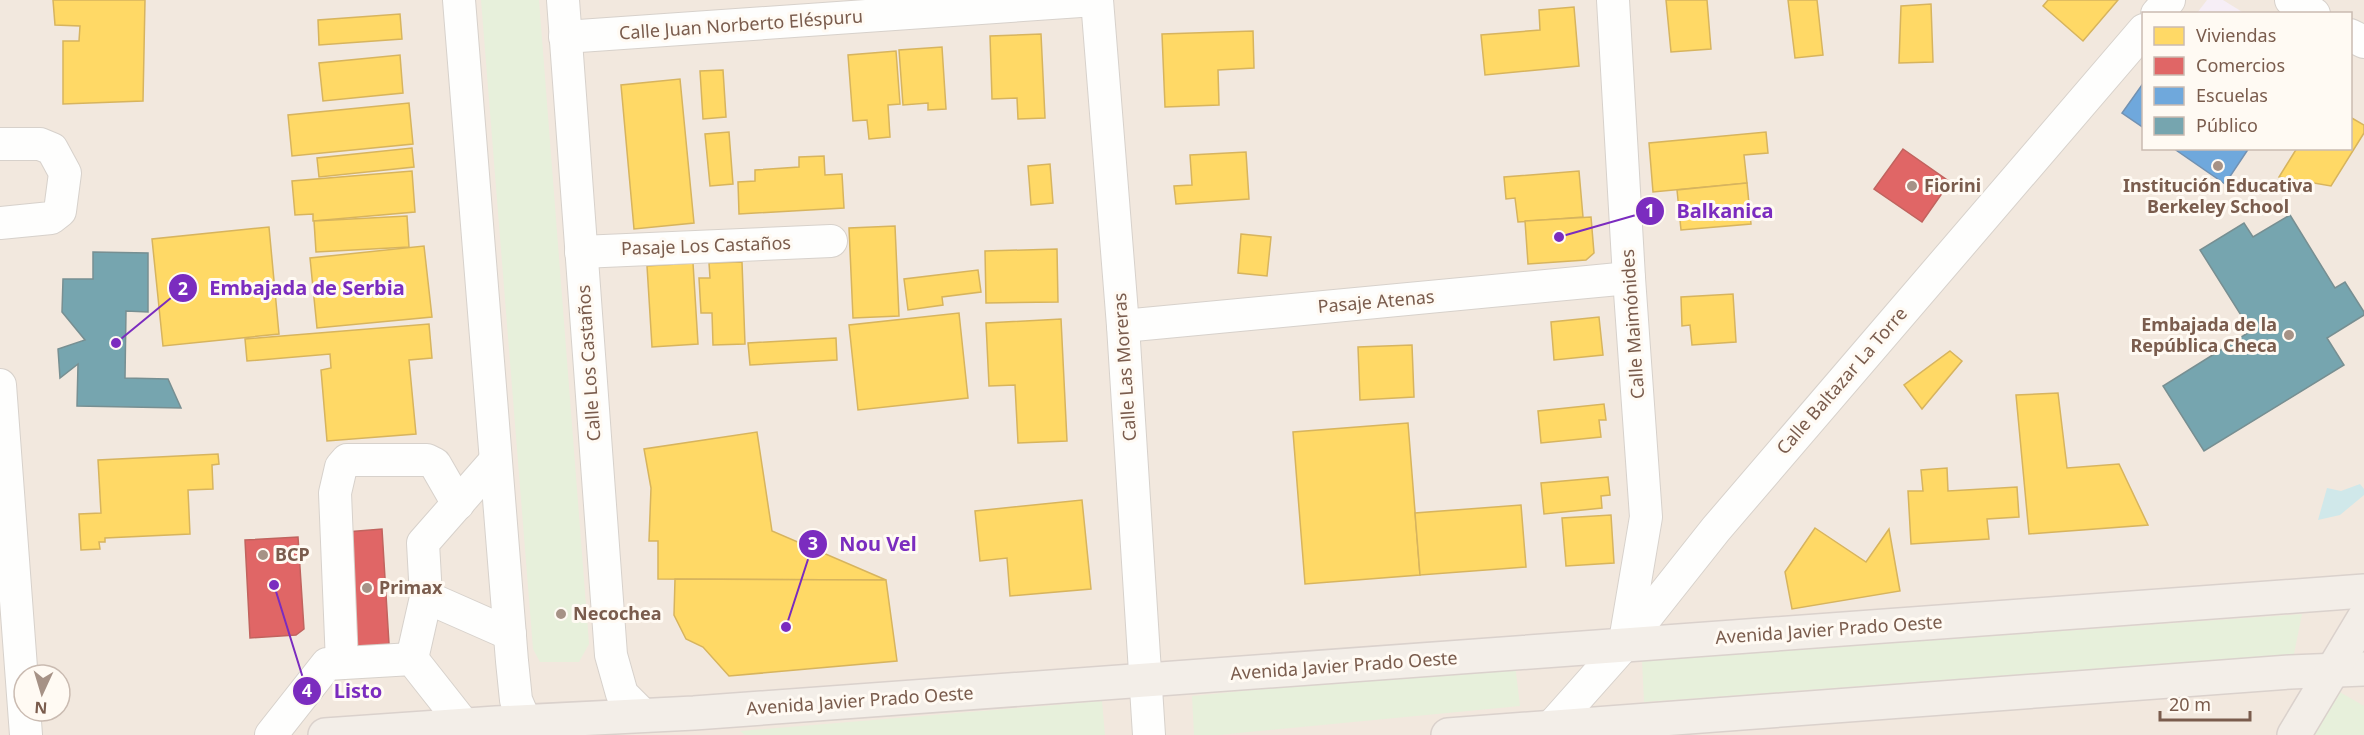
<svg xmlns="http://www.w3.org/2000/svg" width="2364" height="735" font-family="'Noto Sans',sans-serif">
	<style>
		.residential { fill: #f2e8de; fill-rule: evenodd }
		.education { fill: #f6eef6 }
		.green { fill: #e7f0db }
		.water { fill: #d0e8ea }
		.homes { fill: #ffd966; stroke: #d7b45e; stroke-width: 1.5 }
		.shops { fill: #e06666; stroke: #c1635e; stroke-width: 1.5 }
		.schools { fill: #6fa8dc; stroke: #7291b1; stroke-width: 1.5 }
		.public { fill: #76a5af; stroke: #778f92; stroke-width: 1.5 }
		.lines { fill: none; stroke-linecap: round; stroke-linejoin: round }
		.minor-casing { stroke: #d7d1cb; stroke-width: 34 }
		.major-casing { stroke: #dad1cc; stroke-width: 36 }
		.minor { stroke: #fefefd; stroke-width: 32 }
		.major { stroke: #f3eee8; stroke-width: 33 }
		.poi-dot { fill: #a69286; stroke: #fffaf3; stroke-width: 2 }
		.labels { text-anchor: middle; stroke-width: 6; stroke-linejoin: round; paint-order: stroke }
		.street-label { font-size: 18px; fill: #7a5c4d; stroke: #fffaf3 }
		.poi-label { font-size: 18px; font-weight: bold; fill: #7a5c4d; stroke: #fffaf3; text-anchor: start }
		.leader { fill: none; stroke: #7b2cbf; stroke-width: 2 }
		.callout-dot { fill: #7b2cbf; stroke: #fffaf3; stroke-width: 2 }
		.mark-label { font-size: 18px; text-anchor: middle; font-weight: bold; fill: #fff }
		.callout-label { font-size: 20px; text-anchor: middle; font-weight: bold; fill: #7b2cbf; stroke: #fffaf3; stroke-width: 6; stroke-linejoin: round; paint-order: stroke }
	</style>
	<rect width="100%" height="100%" fill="#f9f5f0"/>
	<path class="residential" d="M0 0H2364V735H0ZM2144 14H2350V148H2144ZM24 675H60V711H24Z"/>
	<path class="education" d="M2207 0H2223L2244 13H2197Z"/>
	<g class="green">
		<path d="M481 0H539L589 644 579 662H540L533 649Z"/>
		<path d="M2302 614 2294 654 1644 702 1642 661Z"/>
		<path d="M1515 664 1520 706 1218 735H1194L1192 696Z"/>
		<path d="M2338 691 2364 706V735H2311Z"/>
		<path d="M1102 701 1105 735H745L740 731Z"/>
	</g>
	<path class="water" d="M2360 484 2364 489V495L2340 515 2318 520 2327 488 2341 491Z"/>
	<g class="homes">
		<path d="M53 0H145L143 101 63 104V41H79L80 26 55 25Z"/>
		<path d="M1666 0H1707L1711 49 1671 52Z"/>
		<path d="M1788 0H1817L1823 55 1795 58Z"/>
		<path d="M2048 0H2118L2083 41 2043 6Z"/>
		<path d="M1931 4 1933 62 1899 63 1901 6Z"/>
		<path d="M1574 7 1579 66 1485 75 1481 35 1540 30 1539 10Z"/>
		<path d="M400 14 402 39 319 45 318 20Z"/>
		<path d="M1253 31 1254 68 1218 70 1219 105 1165 107 1162 34Z"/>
		<path d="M1041 34 1045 118 1018 119 1017 98 992 99 990 36Z"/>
		<path d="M942 47 946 109 928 110V103L903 105 899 50Z"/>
		<path d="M896 51 900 104 888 105 890 137 869 139 867 120 853 121 848 55Z"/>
		<path d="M400 55 403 93 323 101 319 63Z"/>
		<path d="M723 70 726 117 703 119 700 71Z"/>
		<path d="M680 79 694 223 634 229 621 85Z"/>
		<path d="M409 103 413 144 292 156 288 115Z"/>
		<path d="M2350 117 2364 125V133L2331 186 2279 177 2297 148H2350Z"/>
		<path d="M729 132 733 184 710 186 705 134Z"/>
		<path d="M1766 132 1768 153 1744 155 1747 183 1653 192 1649 143Z"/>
		<path d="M412 148 414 167 319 177 317 158Z"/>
		<path d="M1246 152 1249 199 1176 204 1174 186 1192 185 1190 155Z"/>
		<path d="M824 156 825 175 842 174 844 208 739 214 738 182 755 181V170L799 167V157Z"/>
		<path d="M1050 164 1053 203 1031 205 1028 166Z"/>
		<path d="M412 171 415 212 313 221V214L295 215 292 181Z"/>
		<path d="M1579 171 1583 217 1518 222 1515 198 1506 199 1504 177Z"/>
		<path d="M1747 183 1751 224 1681 230 1677 190Z"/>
		<path d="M407 216 409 247 316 252 314 221Z"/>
		<path d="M1591 217 1594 253 1586 260 1528 264 1525 221Z"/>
		<path d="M895 226 899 316 853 318 849 228Z"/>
		<path d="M269 227 279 334 163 346 152 239Z"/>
		<path d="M1241 234 1271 237 1267 276 1238 273Z"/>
		<path d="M424 246 432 317 317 328 310 258Z"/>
		<path d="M1057 249 1058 302 986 303 985 251Z"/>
		<path d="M742 262 745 344 713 345 712 313H701L699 278H710L709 263Z"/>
		<path d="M693 263 698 344 652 347 647 266Z"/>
		<path d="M978 270 981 292 942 297 943 305 908 310 904 279Z"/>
		<path d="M1733 294 1736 342 1692 345 1690 325 1682 326 1681 297Z"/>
		<path d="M959 313 968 398 858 410 849 325Z"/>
		<path d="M1599 317 1603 355 1554 360 1551 322Z"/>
		<path d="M1061 319 1067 441 1018 443 1015 385 989 386 986 323Z"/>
		<path d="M429 324 432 358 409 360 416 434 327 441 321 370 331 368 330 354 247 361 245 339Z"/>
		<path d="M836 338 837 360 750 365 748 343Z"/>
		<path d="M1412 345 1414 397 1360 400 1358 347Z"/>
		<path d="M1950 351 1962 361 1922 409 1904 385Z"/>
		<path d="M2058 393 2067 468 2119 464 2148 525 2029 534 2016 395Z"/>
		<path d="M1604 404 1606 420H1599L1601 437 1541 443 1538 411Z"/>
		<path d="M1408 423 1420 575 1305 584 1293 432Z"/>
		<path d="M757 432 772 531 886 580 658 579V541H649L651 488 644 449Z"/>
		<path d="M218 454 219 464 212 465 213 489 188 490 190 534 105 538V542H99L100 549 81 550 79 514 101 513 98 460Z"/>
		<path d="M1947 468 1948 491 2017 487 2019 517 1987 519 1989 539 1911 544 1908 491H1923L1921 470Z"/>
		<path d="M1608 477 1610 495 1601 496 1602 508 1544 514 1541 483Z"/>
		<path d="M1082 500 1091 589 1010 596 1007 558 980 561 975 511Z"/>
		<path d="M1521 505 1526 567 1420 575 1415 513Z"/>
		<path d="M1611 515 1614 563 1566 566 1562 518Z"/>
		<path d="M1815 528 1866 562 1889 529 1900 591 1792 609 1785 572Z"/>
		<path d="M675 579 886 580 897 661 729 676 703 647 686 639 674 615Z"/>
	</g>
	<g class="shops">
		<path d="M1903 149 1950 182 1922 222 1874 189Z"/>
		<path d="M382 529 389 644 352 647 346 532Z"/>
		<path d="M298 537 304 629 296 635 250 638 245 540Z"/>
	</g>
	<g class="schools">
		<path d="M2144 82V128L2122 113Z"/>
		<path d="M2173 148H2249L2225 184Z"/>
	</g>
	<g class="public">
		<path d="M2290 215 2335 288 2345 282 2364 312V315L2327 338 2344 365 2204 451 2163 386 2251 331 2200 250 2244 223 2253 237Z"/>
		<path d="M93 252 148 253V312L126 311 125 378 168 379 181 408 77 406 78 364 60 378 58 349 85 340 62 312 63 279H93Z"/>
	</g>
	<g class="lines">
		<defs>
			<g id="minor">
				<path d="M459 0 512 661 516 700 525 721"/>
				<path d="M563 0 611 655 622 694 643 715"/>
				<path d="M1097 0 1123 326 1149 735"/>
				<path d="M1613 0 1629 278 1646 517 1625 641"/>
				<path d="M2291 0 2314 14"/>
				<path d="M2157 14 2169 0"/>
				<path d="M2350 35 2364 42"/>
				<path d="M565 37 1095 0"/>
				<path d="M0 144H40L52 149 65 173 60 211 51 218 0 223"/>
				<path d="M581 252 831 241"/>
				<path d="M1123 326 1629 278"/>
				<path d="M0 385 26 735"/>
				<path d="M495 461 423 543 426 597 510 634"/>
				<path d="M412 659 426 597"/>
				<path d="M342 663 335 493 341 467 347 460H427L435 464 458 504"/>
				<path d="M271 735 327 664 412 659 464 725"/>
				<path d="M1544 735 1624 645 1716 529 2144 30"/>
			</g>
			<g id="major">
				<path d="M325 735 496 723 694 713 2364 591"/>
				<path d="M1448 735 2290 672 2364 669"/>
				<path d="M2294 735 2364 618"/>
			</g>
		</defs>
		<use href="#minor" class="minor-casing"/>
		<use href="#major" class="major-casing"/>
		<use href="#minor" class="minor"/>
		<use href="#major" class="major"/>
	</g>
	<g class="poi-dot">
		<circle cx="2218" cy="166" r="6"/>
		<circle cx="1912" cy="186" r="6"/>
		<circle cx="2289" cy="335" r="6"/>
		<circle cx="263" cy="555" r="6"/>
		<circle cx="367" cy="588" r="6"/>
		<circle cx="561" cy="614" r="6"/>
	</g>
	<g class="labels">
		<g class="street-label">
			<text transform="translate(741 25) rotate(-4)" y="6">Calle Juan Norberto Eléspuru</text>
			<text transform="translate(706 246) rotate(-2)" y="6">Pasaje Los Castaños</text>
			<text transform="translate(1376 302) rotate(-5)" y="6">Pasaje Atenas</text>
			<text transform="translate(1633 324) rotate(-94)" y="6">Calle Maimónides</text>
			<text transform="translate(589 363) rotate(-94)" y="6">Calle Los Castaños</text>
			<text transform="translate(1125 367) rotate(-94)" y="6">Calle Las Moreras</text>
			<text transform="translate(1842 381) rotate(-49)" y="6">Calle Baltazar La Torre</text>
			<text transform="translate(1829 630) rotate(-4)" y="6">Avenida Javier Prado Oeste</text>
			<text transform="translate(1344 666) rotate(-4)" y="6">Avenida Javier Prado Oeste</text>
			<text transform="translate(860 701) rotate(-4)" y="6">Avenida Javier Prado Oeste</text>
		</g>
		<g class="poi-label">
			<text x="1924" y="192">Fiorini</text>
			<text x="2218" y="192" text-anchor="middle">Institución Educativa<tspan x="2218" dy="21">Berkeley School</tspan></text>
			<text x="2277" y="331" text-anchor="end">Embajada de la<tspan x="2277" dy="21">República Checa</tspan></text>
			<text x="275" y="561">BCP</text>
			<text x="379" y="594">Primax</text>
			<text x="573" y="620">Necochea</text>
		</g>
	</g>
	<path class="leader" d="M1559 237L1650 211M116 343L183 288M786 627L813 544M274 585L307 691"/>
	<g class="callout-dot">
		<circle cx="1559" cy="237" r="6"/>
		<circle cx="116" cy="343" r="6"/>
		<circle cx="786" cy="627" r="6"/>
		<circle cx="274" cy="585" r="6"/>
		<circle cx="1650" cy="211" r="15"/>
		<circle cx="183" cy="288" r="15"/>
		<circle cx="813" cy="544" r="15"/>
		<circle cx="307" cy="691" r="15"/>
	</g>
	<g class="mark-label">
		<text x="1650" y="217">1</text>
		<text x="183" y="295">2</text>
		<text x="813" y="550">3</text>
		<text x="307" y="697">4</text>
	</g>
	<g class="callout-label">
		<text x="1725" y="218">Balkanica</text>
		<text x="307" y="295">Embajada de Serbia</text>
		<text x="878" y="551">Nou Vel</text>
		<text x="358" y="698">Listo</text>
	</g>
	<rect x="2142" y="12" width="210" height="138" fill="#fffaf3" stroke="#cabbb1" stroke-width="1.5"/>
	<rect x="2154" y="27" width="30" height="18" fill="#ffd966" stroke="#cabbb1" stroke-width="1.5"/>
	<text x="2196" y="42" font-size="18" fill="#7a5c4d">Viviendas</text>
	<rect x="2154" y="57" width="30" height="18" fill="#e06666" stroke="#cabbb1" stroke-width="1.5"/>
	<text x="2196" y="72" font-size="18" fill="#7a5c4d">Comercios</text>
	<rect x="2154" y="87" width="30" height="18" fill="#6fa8dc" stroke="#cabbb1" stroke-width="1.5"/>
	<text x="2196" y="102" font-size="18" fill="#7a5c4d">Escuelas</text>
	<rect x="2154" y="117" width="30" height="18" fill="#76a5af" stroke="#cabbb1" stroke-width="1.5"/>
	<text x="2196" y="132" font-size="18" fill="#7a5c4d">Público</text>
	<g transform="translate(42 693) rotate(184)"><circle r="28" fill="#fffaf3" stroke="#cabbb1" stroke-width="1.5"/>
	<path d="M0-4.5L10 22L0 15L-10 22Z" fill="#a69286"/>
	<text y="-9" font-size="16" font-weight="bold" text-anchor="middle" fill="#7a5c4d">N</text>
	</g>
	<path d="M2160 711v9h90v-9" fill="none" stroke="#7a5c4d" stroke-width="3"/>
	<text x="2169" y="711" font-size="18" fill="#7a5c4d" stroke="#fffaf3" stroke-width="4.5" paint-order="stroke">20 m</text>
</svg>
